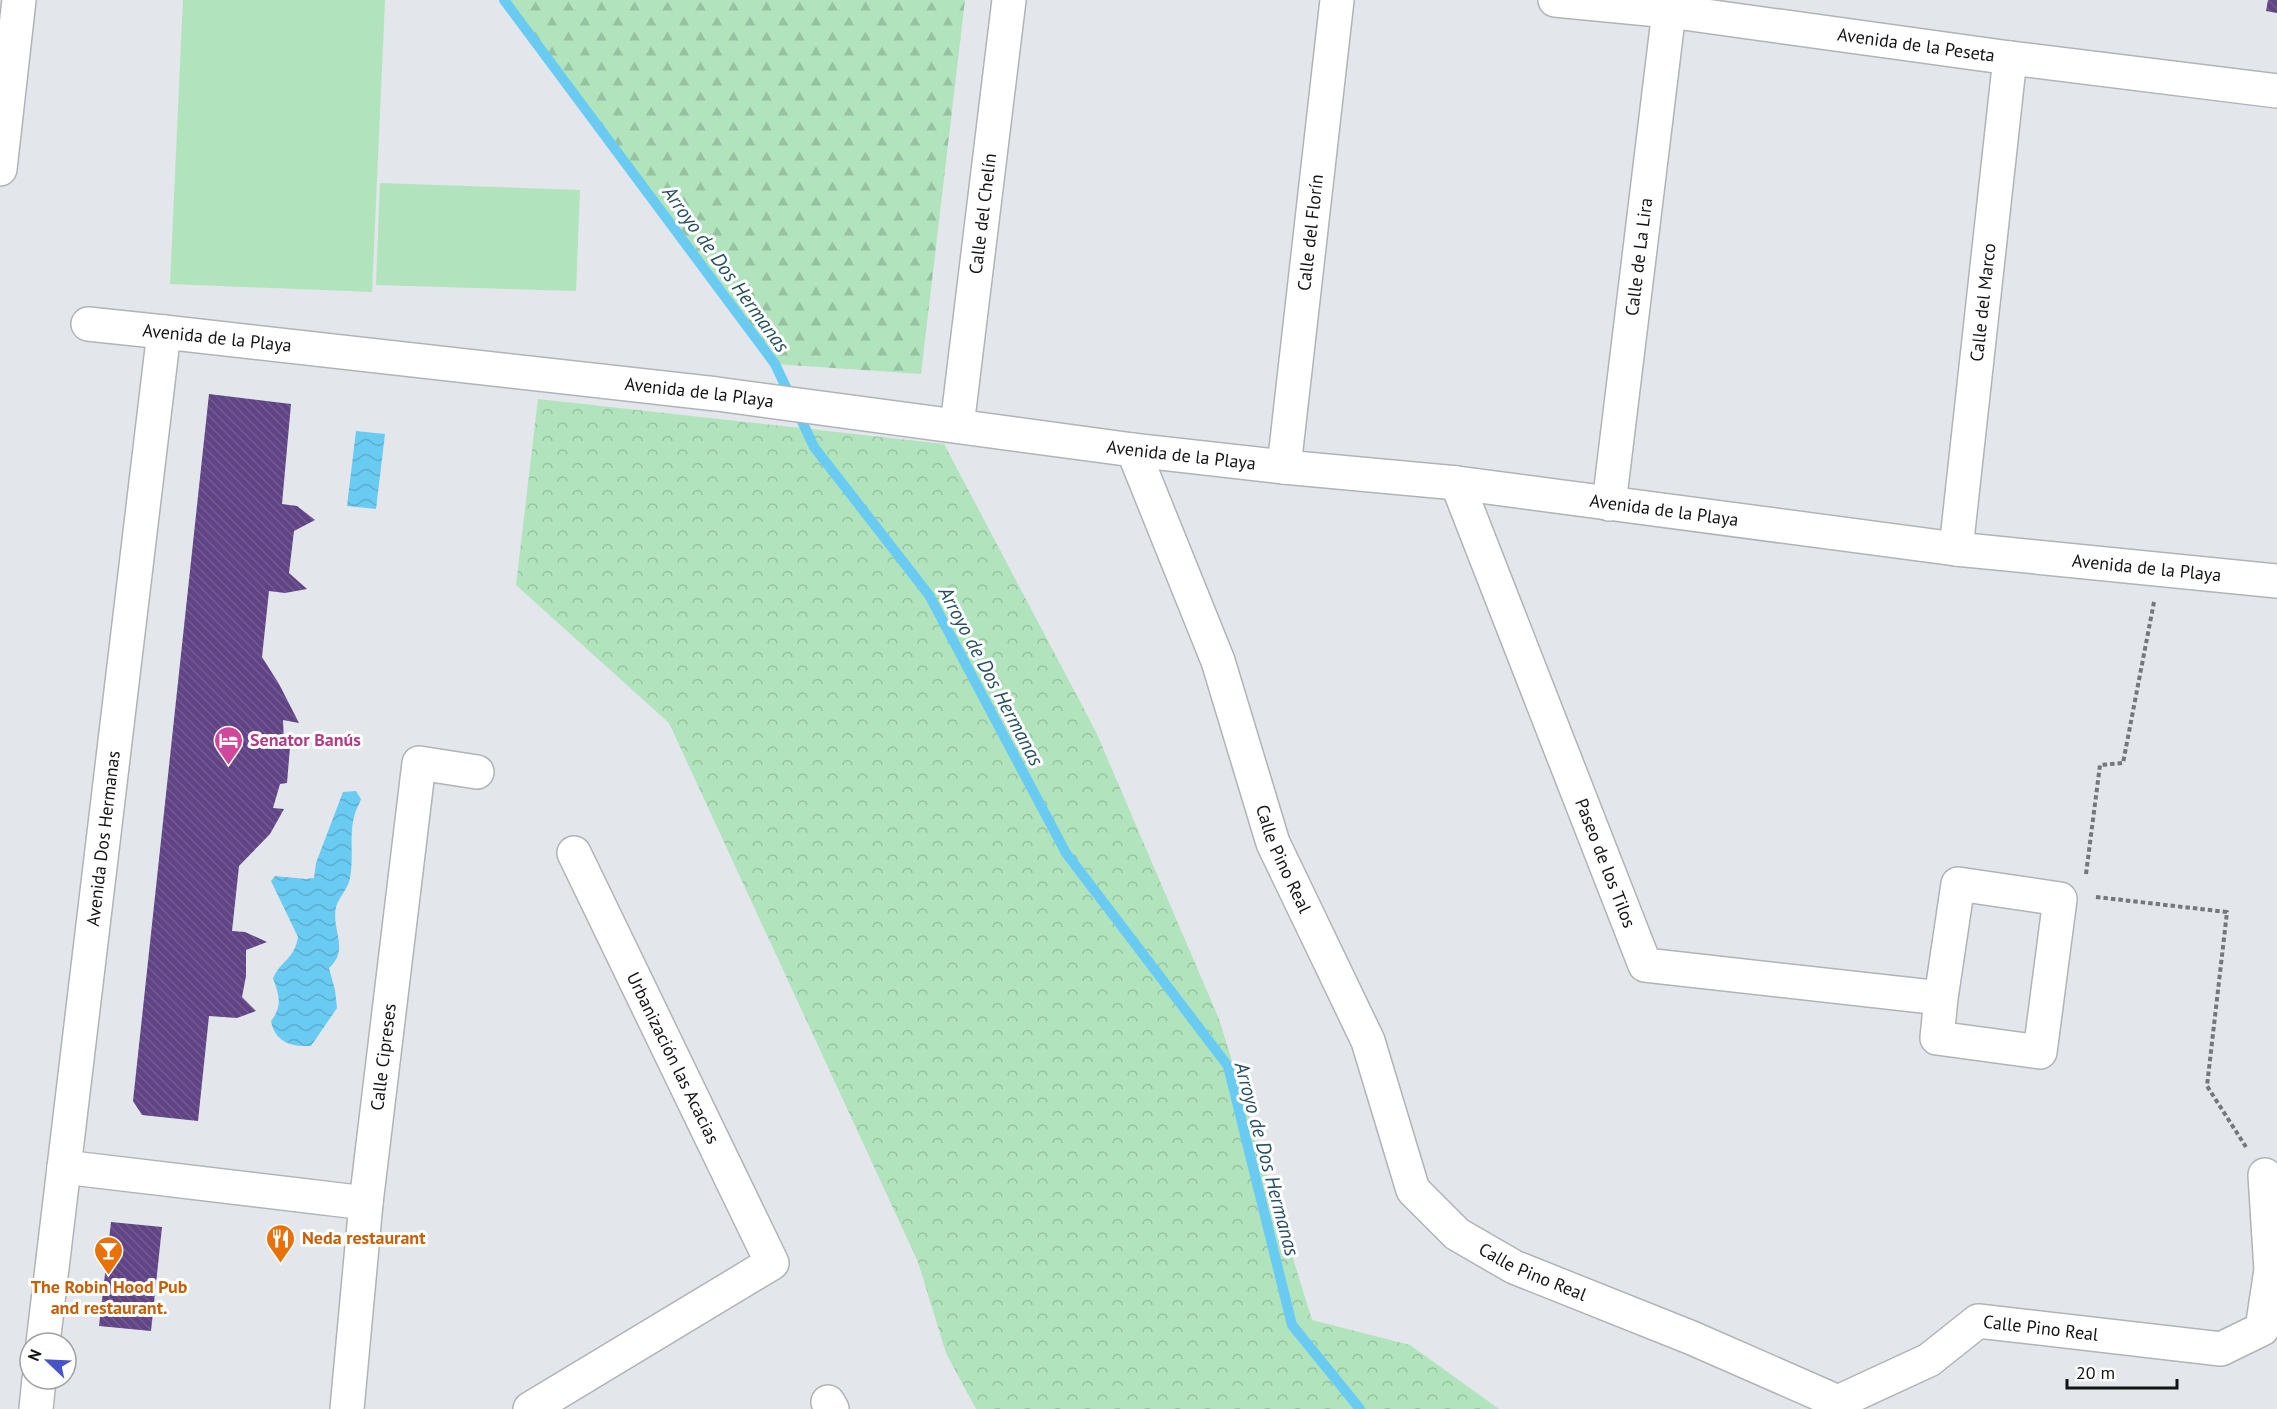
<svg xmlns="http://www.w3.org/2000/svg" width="2277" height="1409" font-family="'PT Sans',sans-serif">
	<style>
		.forest { fill: url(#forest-firs) }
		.park { fill: url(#park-crowns) }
		.pitch { fill: #b1e3bc }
		.water { fill: url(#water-waves) }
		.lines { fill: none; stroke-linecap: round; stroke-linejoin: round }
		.stream { stroke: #6acbf2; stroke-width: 10 }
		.building { fill: url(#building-back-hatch) }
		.minor-casing { stroke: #b0b3b7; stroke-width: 36 }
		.tertiary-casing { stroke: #b0b3b7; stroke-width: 36 }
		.trunk-casing { stroke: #b0b3b7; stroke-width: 36 }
		.path { stroke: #75777a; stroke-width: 4; stroke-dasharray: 4.5 3; stroke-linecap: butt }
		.minor { stroke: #fff; stroke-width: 33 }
		.tertiary { stroke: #fff; stroke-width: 33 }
		.trunk { stroke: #fff; stroke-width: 33 }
		.labels { text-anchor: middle; stroke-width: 6; stroke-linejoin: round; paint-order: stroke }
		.street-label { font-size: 18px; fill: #131415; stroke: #fff }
		.hotel-label { font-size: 18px; font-weight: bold; fill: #b23c85; stroke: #fff; text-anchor: start }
		.food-label { font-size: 18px; font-weight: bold; fill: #c56008; stroke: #fff; text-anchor: start }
		.water-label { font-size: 20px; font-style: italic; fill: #254f60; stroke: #fff }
	</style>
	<defs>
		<pattern id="forest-firs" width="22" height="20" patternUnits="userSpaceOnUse" patternTransform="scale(1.5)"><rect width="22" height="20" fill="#b1e3bc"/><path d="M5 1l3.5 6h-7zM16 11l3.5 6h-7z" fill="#97c2a1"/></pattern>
		<pattern id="park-crowns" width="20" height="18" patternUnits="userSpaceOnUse" patternTransform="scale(1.5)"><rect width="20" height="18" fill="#b1e3bc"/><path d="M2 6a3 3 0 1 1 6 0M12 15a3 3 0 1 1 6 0" fill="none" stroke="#97c2a1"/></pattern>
		<pattern id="water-waves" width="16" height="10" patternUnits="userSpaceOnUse" patternTransform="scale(1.5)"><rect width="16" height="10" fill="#6acbf2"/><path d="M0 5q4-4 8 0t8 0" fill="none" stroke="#5badcf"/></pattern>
		<pattern id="building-back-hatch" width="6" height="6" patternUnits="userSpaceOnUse" patternTransform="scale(1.5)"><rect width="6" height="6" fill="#604485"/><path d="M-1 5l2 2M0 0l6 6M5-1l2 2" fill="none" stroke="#725b8f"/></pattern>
	</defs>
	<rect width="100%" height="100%" fill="#e3e6eb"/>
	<path class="forest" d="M504 0H965L921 374 775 364Z"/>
	<path class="park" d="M538 399 944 444 1096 732 1219 1019 1312 1320 1410 1345 1499 1409H976L946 1353 918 1262 669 723 516 585Z"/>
	<g class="pitch">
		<path d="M183 0H385L372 292 170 284Z"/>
		<path d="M380 183 580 190 576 291 376 285Z"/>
	</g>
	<g class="water">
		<path d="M356 431 385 434 376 509 347 506Z"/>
		<path d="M356 791 361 799C359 805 355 811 354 817 349 836 354 858 350 878 348 889 339 897 336 907 331 931 350 949 329 968L335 990 337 1008 311 1046C291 1047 275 1042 271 1021 283 1006 279 995 273 978 282 959 294 960 298 937L271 881 275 876 306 879 314 878 316 863 343 792Z"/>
	</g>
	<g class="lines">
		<path class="stream" d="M504 0 775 364 814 447 929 595 1066 853 1228 1066 1292 1325 1360 1409"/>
	</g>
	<g class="building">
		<path d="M2268 0H2277V13L2266 11Z"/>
		<path d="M209 394 291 404 282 504 297 506 315 520 294 531 289 573 307 589 285 593 269 591 262 657 279 684 299 723 283 720 284 744 290 747 287 783 280 784 273 808 284 809 270 834 239 866 232 931 245 932 267 942 246 950V976L242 997 256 1011 237 1018 209 1016 198 1121 142 1115 133 1101Z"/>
		<path d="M111 1222 162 1227 151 1331 99 1326Z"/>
	</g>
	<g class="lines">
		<defs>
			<g id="minor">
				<path id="s1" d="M1555 0 1669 11 2010 58 2277 91"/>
				<path d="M88 324 164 332"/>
				<path id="s2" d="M957 426 1009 0"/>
				<path id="s3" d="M1133 450 1218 661 1273 843 1368 1041 1413 1190 1457 1234 1514 1267 1692 1338 1838 1402 1929 1360 1978 1321 2221 1349 2262 1329 2271 1270 2265 1175"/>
				<path id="s4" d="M1284 467 1337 0"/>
				<path id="s5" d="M1457 483 1645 965 1941 998 1958 884 2060 899 2040 1052 1937 1038 1941 998"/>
				<path id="s6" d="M1609 504 1669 11"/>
				<path id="s7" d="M1956 549 2010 58"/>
				<path d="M64 1167 366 1203"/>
				<path d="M828 1402 832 1409"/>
				<path id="s8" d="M347 1409 366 1203 419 763 477 772"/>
				<path d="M530 1409 772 1263 574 853"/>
			</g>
			<g id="tertiary">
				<path id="s9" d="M43 1343 164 332 717 394 1133 450 1284 467 1457 483 1956 549 2277 581"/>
				<path d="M36 1409 39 1379"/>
			</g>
			<path id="trunk" d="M0 169 19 0"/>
		</defs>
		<use href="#minor" class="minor-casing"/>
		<use href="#tertiary" class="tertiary-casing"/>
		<use href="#trunk" class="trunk-casing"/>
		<g class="path">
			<path d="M2086 874 2100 765 2123 763 2154 602"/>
			<path d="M2096 897 2227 912 2207 1086 2246 1147"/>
		</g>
		<use href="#minor" class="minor"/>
		<use href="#tertiary" class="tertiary"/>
		<use href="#trunk" class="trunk"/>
	</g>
	<defs>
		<symbol id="hotel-pin" viewBox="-11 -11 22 30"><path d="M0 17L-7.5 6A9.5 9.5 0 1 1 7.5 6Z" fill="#d1479c" stroke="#fff"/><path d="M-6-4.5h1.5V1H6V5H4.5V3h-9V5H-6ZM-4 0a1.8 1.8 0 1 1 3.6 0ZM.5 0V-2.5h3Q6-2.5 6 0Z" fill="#fff"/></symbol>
		<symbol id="restaurant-pin" viewBox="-11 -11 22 30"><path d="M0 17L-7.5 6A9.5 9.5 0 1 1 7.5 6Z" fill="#e8710a" stroke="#fff"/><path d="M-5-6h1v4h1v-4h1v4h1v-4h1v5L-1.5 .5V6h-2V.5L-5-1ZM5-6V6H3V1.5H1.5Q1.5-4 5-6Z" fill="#fff"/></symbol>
		<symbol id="bar-pin" viewBox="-11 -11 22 30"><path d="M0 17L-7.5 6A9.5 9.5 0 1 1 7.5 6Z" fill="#e8710a" stroke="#fff"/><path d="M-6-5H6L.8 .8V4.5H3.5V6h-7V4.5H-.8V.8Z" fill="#fff"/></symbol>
	</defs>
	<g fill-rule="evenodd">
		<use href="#hotel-pin" x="212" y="724" width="33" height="45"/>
		<use href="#restaurant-pin" x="264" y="1222" width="33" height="45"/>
		<use href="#bar-pin" x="92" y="1234" width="33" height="45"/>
	</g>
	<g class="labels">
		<g class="street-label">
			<text dy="6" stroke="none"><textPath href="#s1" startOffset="364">Avenida de la Peseta</textPath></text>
			<text dy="6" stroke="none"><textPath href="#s2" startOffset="214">Calle del Chelín</textPath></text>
			<text dy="6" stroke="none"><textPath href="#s4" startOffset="236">Calle del Florín</textPath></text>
			<text dy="6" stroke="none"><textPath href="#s6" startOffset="249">Calle de La Lira</textPath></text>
			<text dy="6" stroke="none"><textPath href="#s7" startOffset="248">Calle del Marco</textPath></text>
			<text transform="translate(217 338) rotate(6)" y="6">Avenida de la Playa</text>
			<text dy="6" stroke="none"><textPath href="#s9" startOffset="1557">Avenida de la Playa</textPath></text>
			<text dy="6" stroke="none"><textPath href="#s9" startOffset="2043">Avenida de la Playa</textPath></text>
			<text dy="6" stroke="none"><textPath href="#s9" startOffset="2529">Avenida de la Playa</textPath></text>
			<text dy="6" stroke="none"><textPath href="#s9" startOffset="3015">Avenida de la Playa</textPath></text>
			<text dy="6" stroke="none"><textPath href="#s9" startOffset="508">Avenida Dos Hermanas</textPath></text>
			<text dy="6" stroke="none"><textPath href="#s3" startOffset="436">Calle Pino Real</textPath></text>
			<text dy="6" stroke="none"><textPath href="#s5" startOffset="408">Paseo de los Tilos</textPath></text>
			<text dy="6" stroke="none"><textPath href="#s8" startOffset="354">Calle Cipreses</textPath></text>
			<text transform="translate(673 1058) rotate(64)" y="6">Urbanización las Acacias</text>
			<text dy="6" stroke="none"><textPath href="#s3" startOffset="940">Calle Pino Real</textPath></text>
			<text dy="6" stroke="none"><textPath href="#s3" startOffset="1498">Calle Pino Real</textPath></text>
		</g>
		<g class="hotel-label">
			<text x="250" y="746">Senator Banús</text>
		</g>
		<g class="food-label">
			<text x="302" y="1244">Neda restaurant</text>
			<text x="109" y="1293" text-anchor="middle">The Robin Hood Pub<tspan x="109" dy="21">and restaurant.</tspan></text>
		</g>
		<g class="water-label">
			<text transform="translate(726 269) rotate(54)" y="7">Arroyo de Dos Hermanas</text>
			<text transform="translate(991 676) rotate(62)" y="7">Arroyo de Dos Hermanas</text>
			<text transform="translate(1267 1159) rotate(75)" y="7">Arroyo de Dos Hermanas</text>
		</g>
	</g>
	<g transform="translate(48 1361) rotate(293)"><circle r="28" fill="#ffffff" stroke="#a1a1a1" stroke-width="1.5"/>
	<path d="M0-4.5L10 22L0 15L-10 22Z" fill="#4754c9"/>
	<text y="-9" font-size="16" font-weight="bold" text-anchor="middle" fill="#131415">N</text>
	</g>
	<path d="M2067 1379v9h110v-9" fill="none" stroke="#131415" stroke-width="3"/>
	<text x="2076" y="1379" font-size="18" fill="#131415" stroke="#ffffff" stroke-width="4.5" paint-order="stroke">20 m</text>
</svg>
